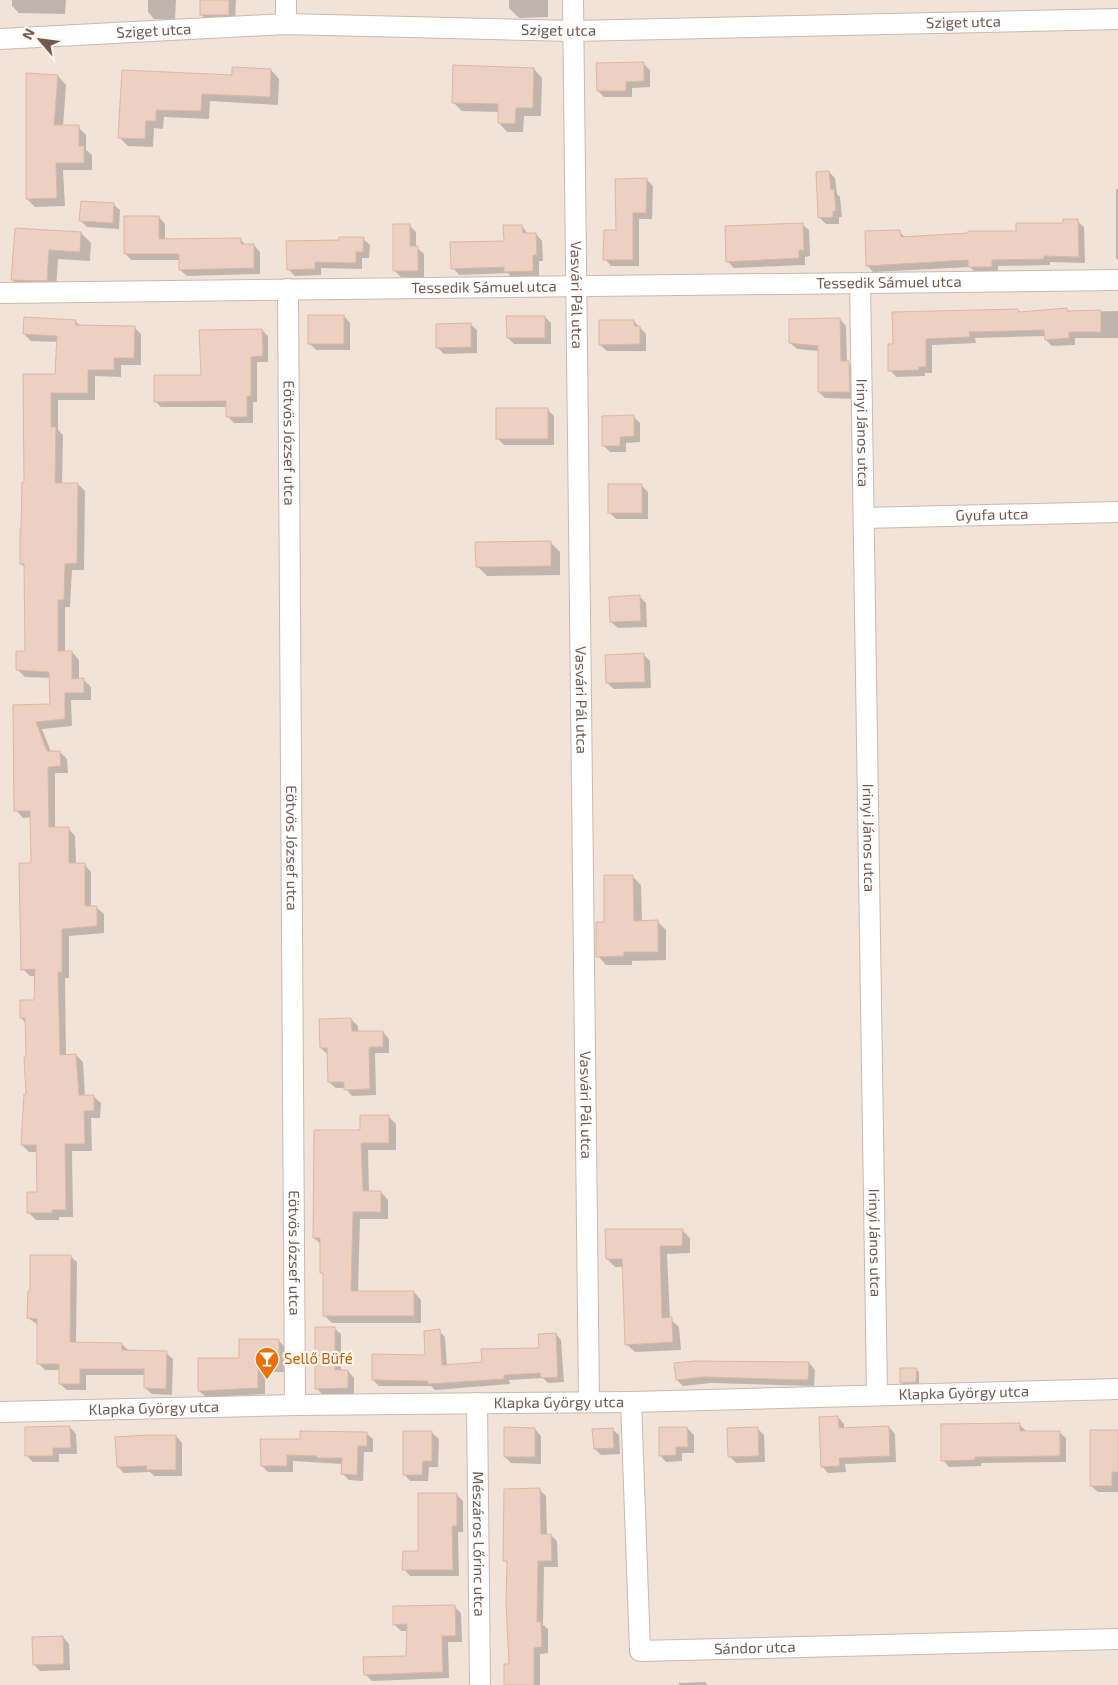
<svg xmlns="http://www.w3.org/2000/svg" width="1118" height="1685" font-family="'Exo 2',sans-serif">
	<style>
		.residential { fill: #f1e3d7 }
		.shadow { fill: #0003 }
		.building { fill: #ecd0c2; stroke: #ddb6a4 }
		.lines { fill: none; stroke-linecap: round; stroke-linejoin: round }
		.minor-casing { stroke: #cbb9af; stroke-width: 22 }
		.minor { stroke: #fff; stroke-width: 20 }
		.labels { text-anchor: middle; stroke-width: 4.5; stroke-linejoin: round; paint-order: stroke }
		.street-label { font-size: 15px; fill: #71594e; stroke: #fdf6ee }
		.food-label { font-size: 15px; fill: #c56008; stroke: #fdf6ee; text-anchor: start }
	</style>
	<rect width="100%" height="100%" fill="#faf2e8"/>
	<rect class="residential" x="0" y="0" width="1118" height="1685"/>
	<g class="shadow">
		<path d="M12 0H66L65 14 19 13 12 6Z"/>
		<path d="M148 0H176L175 20 154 19 148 12Z"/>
		<path d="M202 0H236L235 21H207L201 14Z"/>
		<path d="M509 0H548V17L519 18 509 8Z"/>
		<path d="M643 63 650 70V87L632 88V97H604L598 91Z"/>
		<path d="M534 69 542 78 541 116H524L523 132H507L499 123V112L462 111 453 102Z"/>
		<path d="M271 70 279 79 278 105 210 101 209 119 164 117 163 129 154 128 153 147 128 146 119 137 123 72 233 76Z"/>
		<path d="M58 76 66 85 63 127H78L86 135V150L92 155V170H63L65 206 35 207 27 199Z"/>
		<path d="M829 172 835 178 837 194 840 197 842 217H839V224H826L820 218Z"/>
		<path d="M647 180 653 186 652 219H639V266H611L605 259 617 231Z"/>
		<path d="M1116 189H1118V260L1116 258Z"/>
		<path d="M113 204 120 210 119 229 87 227 81 221Z"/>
		<path d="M159 217 165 224V240L240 239 246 245H254L260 252V274L187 276 180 270V260H131L125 253Z"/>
		<path d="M1077 221 1084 227 1085 263 1050 262V265L998 266V273H976L970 267 873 272 867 265 900 232 906 238 1017 233Z"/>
		<path d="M802 224 809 230 810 256 805 257V265L734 268 727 261Z"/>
		<path d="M409 225 416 232V247L424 254V277H401L395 271Z"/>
		<path d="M522 226 528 234H536L542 241 543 261H539V277L512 278 508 273 459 275 453 268 505 242Z"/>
		<path d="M16 229 81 233 91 243 90 261 58 259 56 290H23L13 280Z"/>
		<path d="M363 239 370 245 369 258H362V269L321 268V275L295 276 288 269 287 242Z"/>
		<path d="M1018 310 1021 313 1067 310 1069 312 1118 311V338H1075V345L1052 346 1046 340V336L975 338 976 343 932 345V373H925V376L896 377 890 370 889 345Z"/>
		<path d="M344 316 350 323V350H316L309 343Z"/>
		<path d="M545 317 551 323V344H514L508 338Z"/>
		<path d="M840 319 846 326 847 362 855 368 856 399 825 398 819 392V351L797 349 790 343Z"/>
		<path d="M75 321 81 326 134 327 141 334V365H121V377L95 376V400H58V430L63 435 62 484H78L85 491 84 570H72L70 607H65V652H72L79 660V680H84L91 687V700H71L72 726 42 729 51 752H60L67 759 68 773H55V828H68L75 836 76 864H84L91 872V907H96L104 914V933L69 936V978H65L66 1056 76 1055 83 1062 85 1096H93L101 1103 100 1118H91L92 1151H72L73 1217H59V1220H36L29 1213 39 1193 37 1152H29L22 1145 27 1095V1058L26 1023 21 1018 35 1002 36 976H30L23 969 33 864 32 817 23 818 16 810 15 707 51 706V678L25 677 17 669 26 653V568L21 564 25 484 56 375 58 342 31 341 24 334Z"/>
		<path d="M634 321 646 334V351H607L600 345Z"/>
		<path d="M470 324 477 330V353L444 354 438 348Z"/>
		<path d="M262 330 268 336V362H257V402H253V423H234L228 417 227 407H161L155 401 203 376Z"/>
		<path d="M547 409 554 416V445H504L498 439Z"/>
		<path d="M633 416 640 423V442L626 443V452H610L603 445Z"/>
		<path d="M641 485 648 492V519H616L610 513Z"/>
		<path d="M550 542 560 552V575L487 576 477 566Z"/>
		<path d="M639 596 646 603 647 627 618 628 611 622Z"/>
		<path d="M644 655 650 661 651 688 614 689 607 683Z"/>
		<path d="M632 876 641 885 642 922 657 921 666 930V960L632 961V965H606L598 956 605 923Z"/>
		<path d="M351 1019 358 1026V1032H383L389 1039V1053H375L376 1095 352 1096 345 1088H336L329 1082 327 1054 321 1048Z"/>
		<path d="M388 1116 396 1124V1150H368L369 1193 381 1192 388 1200V1219H360L358 1292H414L421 1300V1323H332L324 1315V1276L321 1273V1244L314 1238 362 1132Z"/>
		<path d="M682 1230 690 1238V1253L667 1254 670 1319 679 1327 681 1350 635 1352 626 1344 624 1267H615L607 1259Z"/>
		<path d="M70 1256 77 1262 76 1343 122 1344 128 1350 166 1353 173 1359 172 1395 152 1394 145 1388V1375H86V1390H67L60 1384V1370H45L38 1363V1325L28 1318Z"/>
		<path d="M334 1328 341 1334V1371H348L354 1378V1394L323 1395 316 1388Z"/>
		<path d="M439 1331 445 1337 447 1366 483 1363 540 1349 556 1334 561 1340 564 1382 548 1383 543 1378 509 1380 510 1384 435 1390 431 1386H379L373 1380 426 1356Z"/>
		<path d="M278 1340 285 1347V1372H265V1394L206 1397 199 1391Z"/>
		<path d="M809 1363 815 1370 814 1386 711 1383 683 1386 677 1380Z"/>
		<path d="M916 1369 919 1372V1385H904L901 1382Z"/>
		<path d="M838 1417 844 1424V1429L889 1427 895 1434 896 1462 845 1464 846 1472 828 1473 822 1466Z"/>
		<path d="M1020 1425 1027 1432H1059L1066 1438V1462L981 1463V1466L949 1467 943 1460Z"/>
		<path d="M70 1427 76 1434 77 1454H59V1462H33L27 1456Z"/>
		<path d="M687 1428 694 1435V1453H682V1461L666 1462 660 1455Z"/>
		<path d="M757 1428 764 1435 765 1462 736 1463 729 1456Z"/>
		<path d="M535 1429 541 1436V1464L511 1463 505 1457Z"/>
		<path d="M612 1429 619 1435 620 1454 601 1455 595 1449Z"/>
		<path d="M1118 1431V1492H1098L1091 1486Z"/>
		<path d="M366 1433 373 1439V1452H364L363 1481 349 1480 343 1474V1464L293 1461V1472H268L262 1466 301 1440Z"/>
		<path d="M432 1433 439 1439 438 1467H429L428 1481H410L404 1474Z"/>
		<path d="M176 1436 182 1443V1476H154L150 1472 124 1473 118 1467Z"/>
		<path d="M540 1490 546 1496 547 1535H551L557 1541 558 1567H544L543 1625 548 1629V1653L540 1654V1685H505L510 1665 508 1564 505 1561Z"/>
		<path d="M456 1494 463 1501V1532H458L459 1576H410L404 1569 419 1552Z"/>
		<path d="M455 1607 461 1613 462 1642H448L449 1678 372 1681 365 1674 407 1657 408 1631H401L394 1624Z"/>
		<path d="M63 1637 69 1644 70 1670 40 1671 34 1665Z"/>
		<path d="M705 1682 708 1685H679V1683Z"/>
	</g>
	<g class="building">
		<rect x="200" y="0" width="29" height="15"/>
		<path d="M644 62V81L626 82V91H597L596 63Z"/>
		<path d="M453 65 534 68 533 108H516L515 124 498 123V104L452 103Z"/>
		<path d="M232 67 271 69 270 97 202 94 201 111 156 110V121H146L145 139 118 138 122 70 232 75Z"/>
		<path d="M26 73 58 75 54 125H79V146H84V163H56L57 198 26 199Z"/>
		<path d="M829 171 831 190 834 189 836 211H833V217L818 218 816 172Z"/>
		<path d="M647 178 646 213H633V260H603L604 230H616L615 179Z"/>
		<path d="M81 201 114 203 113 223 79 221Z"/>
		<path d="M124 216H159V239L241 238V244H254V268L179 270V254H124Z"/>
		<path d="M1063 219H1078L1079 257 1044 256V259L992 260V267H968V260L866 266 865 231 900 230 901 237 968 233V231H1016V223H1063Z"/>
		<path d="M803 223 804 250H799V258L726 262 725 226Z"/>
		<path d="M393 224H410V246H418V271H393Z"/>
		<path d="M503 225H522L523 233H536L537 255H533V271L504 272V267L451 269 450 242 504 241Z"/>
		<path d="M15 228 81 232 80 252 49 250 47 281 11 280Z"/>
		<path d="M339 237H364L363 252H356V263L315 262V269L287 270 286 241 339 240Z"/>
		<path d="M1067 308V311L1101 310V332H1069V338L1045 340 1044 330 969 332 970 337 926 339V367H919V370L888 371V344H893L892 312 1018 309 1019 312Z"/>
		<rect x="308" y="315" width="36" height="29"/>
		<path d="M506 316H545V338H507Z"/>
		<path d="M24 317 76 320 75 325 135 326 134 358H114V370H88V393H51V427H56L55 483H78L77 563 65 564 64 600H58V651H72V679L84 678V693H65V719L36 722 47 751H60L61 766 48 767 49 827H69V863H85V906H97V926L62 929V972H58L60 1055 76 1054 79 1095H94V1111H84L85 1144H65L66 1210H52V1213H27V1192H37L36 1145H21L24 1094H26L24 1057H26L25 1018H20V1000H34L35 969 21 970 19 863H31L30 811H14L13 705 50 704 49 672 16 670V651H25L24 564H20V529H21L22 482H24L23 374H55L57 336 23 334Z"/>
		<path d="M840 318 841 361H849L850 392H818V346L789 343V319Z"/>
		<path d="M599 320H634V326H640V344L599 345Z"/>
		<path d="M471 323V347L436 348V324Z"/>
		<path d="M262 329 263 356 251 357V396H247V417H226V401L154 402V375H201L199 330Z"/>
		<rect x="496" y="408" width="52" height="31"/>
		<path d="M634 415V436L620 437V446H602V416Z"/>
		<rect x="608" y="484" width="34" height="29"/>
		<path d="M551 541V566L476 567 475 542Z"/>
		<path d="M640 595 641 621 610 622 609 597Z"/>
		<path d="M644 653 645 682 606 683 605 655Z"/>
		<path d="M604 875H633L634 921 658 920V952H624V956L596 957V922H604Z"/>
		<path d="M351 1018 352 1031H383V1047H369L370 1089 344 1090V1082H328L327 1048H320L319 1019Z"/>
		<path d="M360 1115H389V1143H361L363 1191H381V1212H353L351 1291H414V1316H323V1273H320V1238H313L314 1130H360Z"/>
		<path d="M605 1229H683L682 1246H660L662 1318 672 1317 673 1342 625 1345 622 1259H606Z"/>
		<path d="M30 1255H71L70 1342 122 1343V1350L167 1351 166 1389 144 1388V1369H80V1384H59V1364H37V1319L27 1318 28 1291H30Z"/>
		<path d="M315 1327H335V1370H348V1388L315 1389Z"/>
		<path d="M440 1329 442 1365 482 1362 481 1349 539 1348 538 1334 556 1333 558 1377 541 1378 540 1373 504 1375V1379L428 1384V1381L372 1380V1354L425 1355 424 1331Z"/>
		<path d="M239 1339H279V1366H258V1388L198 1391V1358H239Z"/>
		<path d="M694 1361 809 1362 808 1380 704 1377 676 1380 674 1363Z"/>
		<path d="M900 1368H917L916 1382 900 1383Z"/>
		<path d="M838 1416 839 1428 889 1426 890 1456 839 1458 840 1466 821 1467 819 1417Z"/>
		<path d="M1020 1423V1431H1060V1456L975 1457V1460L941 1461V1424Z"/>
		<path d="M70 1426 71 1448H53V1456H25V1427Z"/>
		<path d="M504 1427 535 1428V1457H504Z"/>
		<path d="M659 1427H687L688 1447H676V1455L659 1456Z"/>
		<path d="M758 1427 759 1456 728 1457 727 1428Z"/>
		<path d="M613 1428 614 1448 594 1449 592 1429Z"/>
		<path d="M1090 1430H1118V1472H1112V1486H1090Z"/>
		<path d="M300 1431 367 1432V1446H358L357 1475 341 1474 342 1458H317V1456L287 1455V1466H261L260 1439H300Z"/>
		<path d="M403 1431H432V1461H423L422 1475H403Z"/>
		<path d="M147 1435H176V1470H146L147 1466 117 1467 115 1437Z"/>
		<path d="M540 1488 541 1534H551L552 1561H538L537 1622H541L542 1647 534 1648V1685H504V1664H509L506 1603 507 1561H503L504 1489Z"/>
		<path d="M418 1493H457V1526H452L453 1570H402L403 1551H418Z"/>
		<path d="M455 1605 456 1636H442L443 1672 364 1675 363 1657 406 1656 407 1624 393 1625V1606Z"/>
		<path d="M63 1636 64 1664 33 1665 32 1637Z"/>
	</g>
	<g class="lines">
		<defs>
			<g id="minor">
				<path d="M286 0V24"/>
				<path id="s1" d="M573 0 589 1401"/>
				<path id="s2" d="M0 39 286 24 574 31 1118 19"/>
				<path id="s3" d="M860 283 877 1394"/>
				<path id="s4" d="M288 289 295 1405"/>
				<path id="s5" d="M0 293 1118 280"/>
				<path id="s6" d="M864 518 1118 512"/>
				<path id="s7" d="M631 1402 640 1651 1118 1639"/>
				<path id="s8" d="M477 1403 480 1685"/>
				<path id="s9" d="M0 1412 295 1405 631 1402 1118 1389"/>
			</g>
		</defs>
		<use href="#minor" class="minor-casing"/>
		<use href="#minor" class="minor"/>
	</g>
	<defs>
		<symbol id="bar-pin" viewBox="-11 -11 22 30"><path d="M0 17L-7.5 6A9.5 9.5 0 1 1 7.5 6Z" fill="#e8710a" stroke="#fdf6ee"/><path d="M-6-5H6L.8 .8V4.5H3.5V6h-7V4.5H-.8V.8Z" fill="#fff"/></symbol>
	</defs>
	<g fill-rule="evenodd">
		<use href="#bar-pin" x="253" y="1345" width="28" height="38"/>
	</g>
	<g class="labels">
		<g class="street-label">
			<text dy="5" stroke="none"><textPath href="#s2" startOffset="964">Sziget utca</textPath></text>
			<text dy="5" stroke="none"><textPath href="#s2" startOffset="559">Sziget utca</textPath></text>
			<text dy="5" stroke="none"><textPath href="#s2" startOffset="154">Sziget utca</textPath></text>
			<text dy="5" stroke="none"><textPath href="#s5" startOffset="889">Tessedik Sámuel utca</textPath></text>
			<text dy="5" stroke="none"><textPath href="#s5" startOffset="484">Tessedik Sámuel utca</textPath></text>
			<text dy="5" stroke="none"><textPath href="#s1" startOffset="295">Vasvári Pál utca</textPath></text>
			<text dy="5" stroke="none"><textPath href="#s3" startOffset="150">Irinyi János utca</textPath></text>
			<text dy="5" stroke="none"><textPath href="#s4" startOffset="154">Eötvös József utca</textPath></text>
			<text dy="5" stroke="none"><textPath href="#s6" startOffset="128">Gyufa utca</textPath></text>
			<text dy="5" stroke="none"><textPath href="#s1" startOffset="700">Vasvári Pál utca</textPath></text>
			<text dy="5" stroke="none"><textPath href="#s3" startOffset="555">Irinyi János utca</textPath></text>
			<text dy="5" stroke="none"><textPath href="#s4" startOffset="559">Eötvös József utca</textPath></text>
			<text dy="5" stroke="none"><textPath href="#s1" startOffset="1105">Vasvári Pál utca</textPath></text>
			<text dy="5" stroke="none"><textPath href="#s3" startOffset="960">Irinyi János utca</textPath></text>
			<text dy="5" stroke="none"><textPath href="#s4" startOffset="964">Eötvös József utca</textPath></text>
			<text dy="5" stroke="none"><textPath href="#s9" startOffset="964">Klapka György utca</textPath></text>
			<text dy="5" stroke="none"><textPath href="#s9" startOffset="559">Klapka György utca</textPath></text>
			<text dy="5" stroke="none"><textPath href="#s9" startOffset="154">Klapka György utca</textPath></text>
			<text dy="5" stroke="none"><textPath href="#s8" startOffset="141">Mészáros Lőrinc utca</textPath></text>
			<text dy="5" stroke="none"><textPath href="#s7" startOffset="364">Sándor utca</textPath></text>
		</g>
		<g class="food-label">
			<text x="284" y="1364">Sellő Büfé</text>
		</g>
	</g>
	<g transform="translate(40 40) rotate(298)" stroke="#fdf6ee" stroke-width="4" paint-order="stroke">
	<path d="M0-4L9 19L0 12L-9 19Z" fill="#71594e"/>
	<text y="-8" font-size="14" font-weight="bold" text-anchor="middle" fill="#71594e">N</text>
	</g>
</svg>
